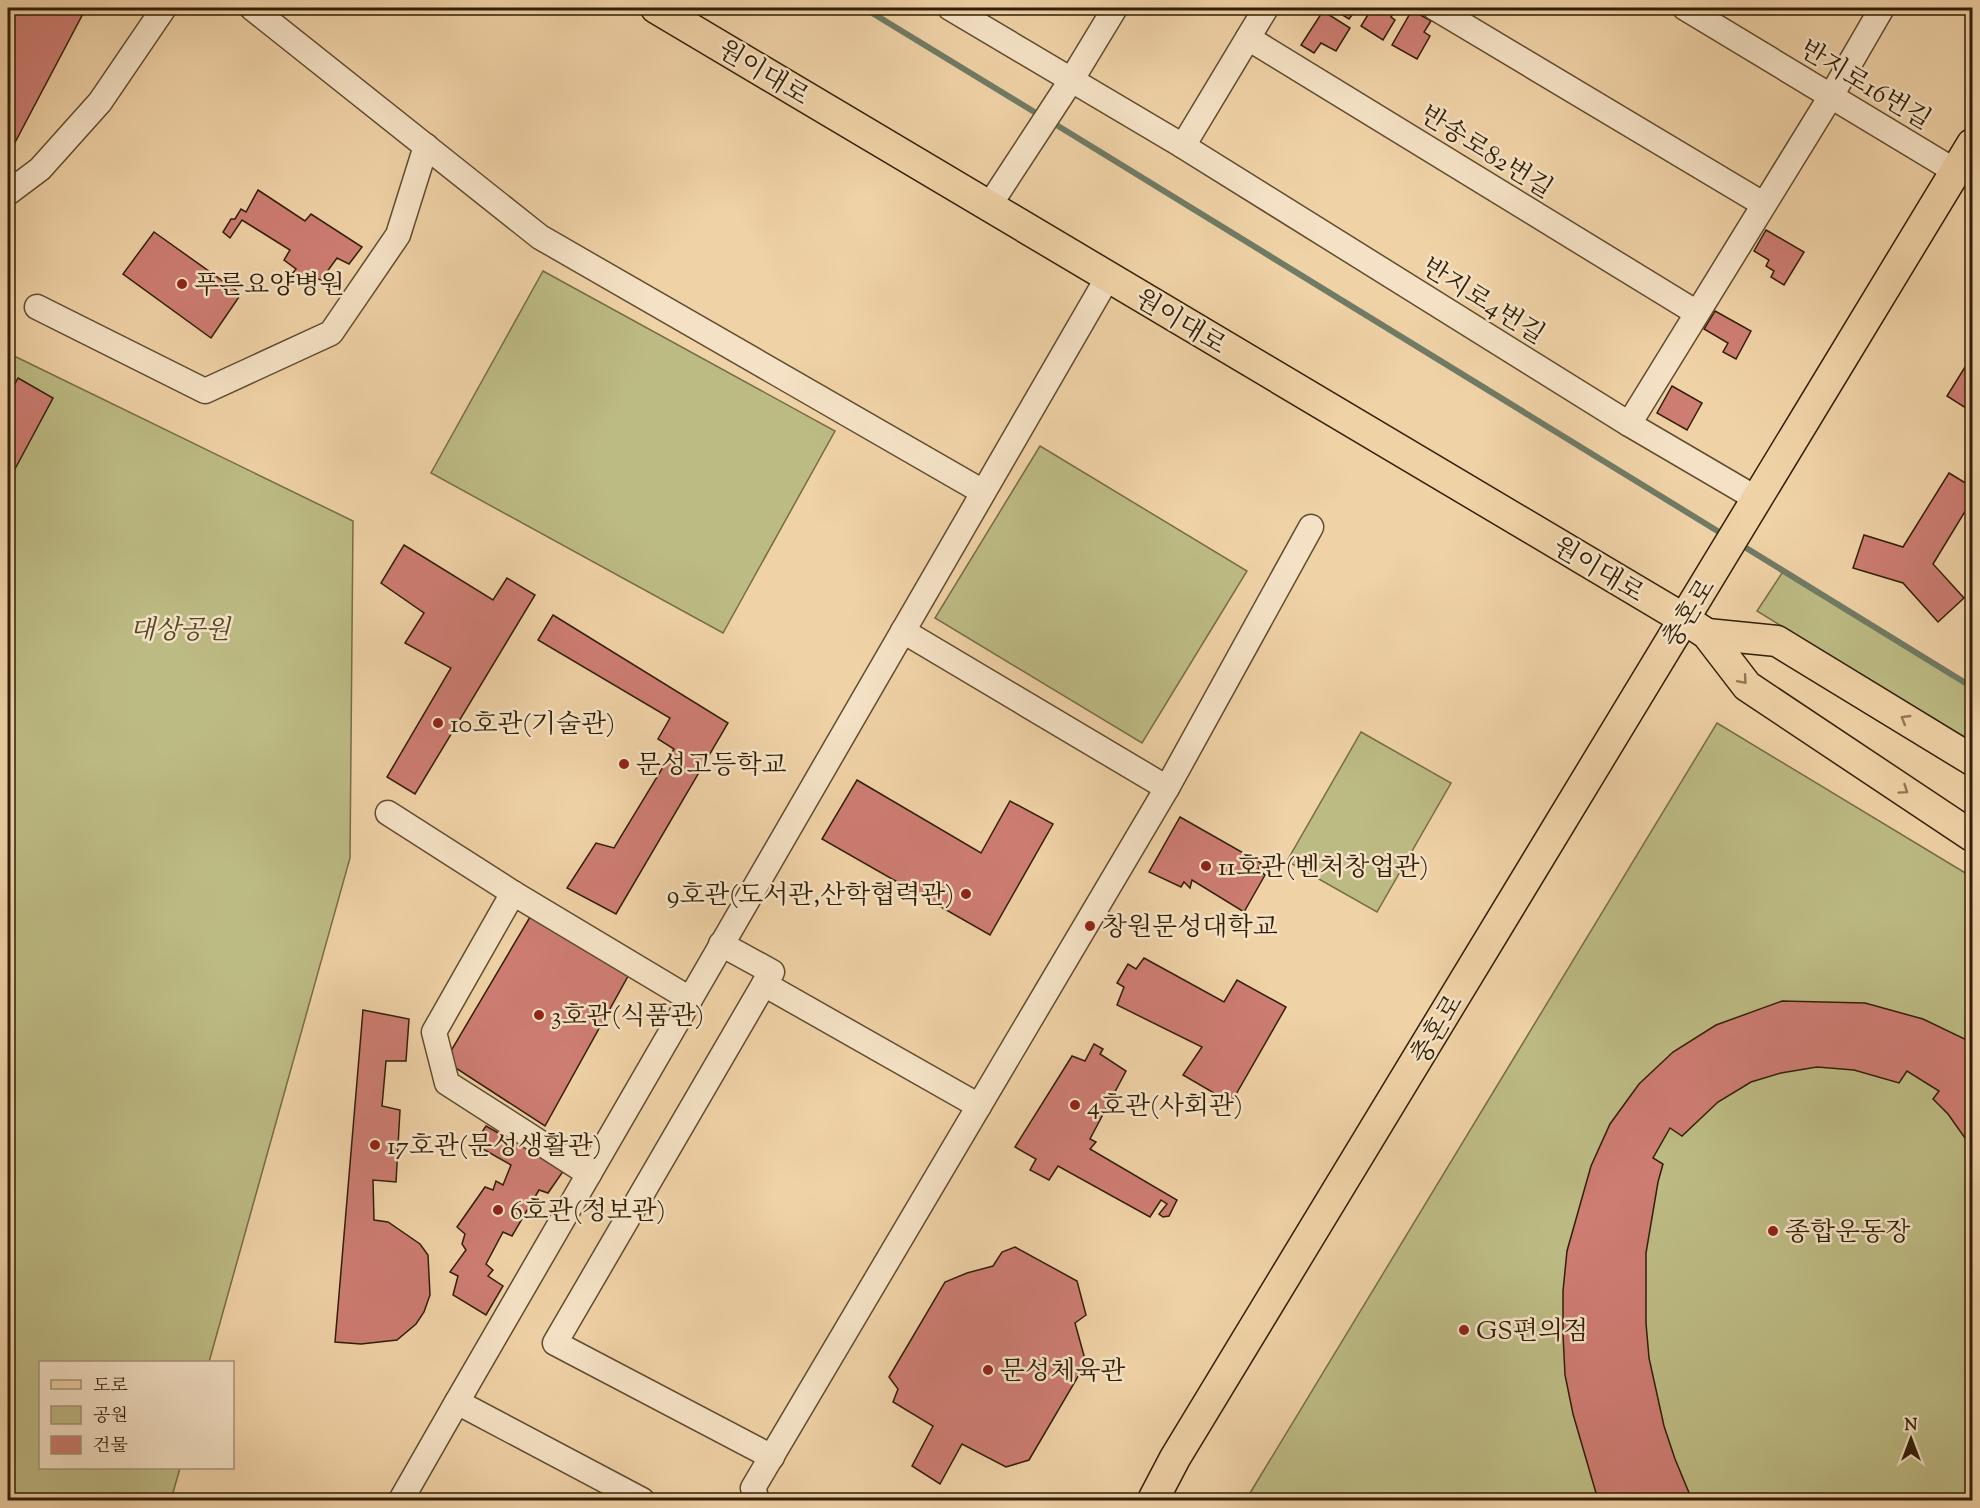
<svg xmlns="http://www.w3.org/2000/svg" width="1980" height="1508" font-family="'Sorts Mill Goudy','Noto Serif KR',serif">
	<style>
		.green { fill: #bdbb84; stroke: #766d46; stroke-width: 1.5 }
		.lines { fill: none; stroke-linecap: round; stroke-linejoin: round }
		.stream { stroke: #707b65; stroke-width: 6 }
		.building { fill: #ce7d73; stroke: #301f07; stroke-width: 1.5 }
		.minor-casing { stroke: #604c2f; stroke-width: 27 }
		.major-casing { stroke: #301f07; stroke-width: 33 }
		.minor { stroke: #f5e2c6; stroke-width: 24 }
		.major { stroke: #f0d2a7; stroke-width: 30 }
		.oneway { stroke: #907857 }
		.poi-dot { fill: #8f2418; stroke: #f5e2c6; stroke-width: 2 }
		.labels { text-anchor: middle; stroke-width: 5; stroke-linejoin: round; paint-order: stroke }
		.street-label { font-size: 26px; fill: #301f07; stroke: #f5e2c6 }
		.poi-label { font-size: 26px; fill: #301f07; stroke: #f5e2c6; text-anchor: start }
		.park-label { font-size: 26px; font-style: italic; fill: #534626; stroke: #f5e2c6 }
	</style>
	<rect width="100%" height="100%" fill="#f0d2a7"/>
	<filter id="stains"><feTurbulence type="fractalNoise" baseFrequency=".00333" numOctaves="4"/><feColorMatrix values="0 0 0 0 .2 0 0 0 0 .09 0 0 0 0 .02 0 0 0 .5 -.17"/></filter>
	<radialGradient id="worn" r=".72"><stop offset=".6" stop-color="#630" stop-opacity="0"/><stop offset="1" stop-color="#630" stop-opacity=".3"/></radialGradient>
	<g class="green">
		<path d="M543 271 835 431 723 633 431 473Z"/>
		<path d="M8 353 353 521 350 858 209 1362H40V1468H180L171 1500H8Z"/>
		<path d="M1040 446 1247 571 1142 743 935 618Z"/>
		<path d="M1784 570 1972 685V742L1757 611Z"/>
		<path d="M1717 723 1972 877V1500H1252L1247 1498Z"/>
		<path d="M1361 732 1451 783 1377 912 1287 861Z"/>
	</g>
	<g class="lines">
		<g class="stream">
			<path d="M864 8 1041 116"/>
			<path d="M1050 121 1724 535"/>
			<path d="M1738 543 1972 687"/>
		</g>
	</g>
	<g class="building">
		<path d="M8 8H86L11 150 8 148Z"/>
		<path d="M1331 8H1357L1349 19Z"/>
		<path d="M1372 8H1397L1391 17 1395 20 1383 40 1361 26Z"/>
		<path d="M1412 10 1431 21 1424 32 1430 36 1417 59 1392 45Z"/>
		<path d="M1323 11 1350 28 1336 51 1321 43 1314 53 1301 45Z"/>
		<path d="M258 190 305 221 311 214 362 247 349 264 337 258 326 273 323 281 316 278 310 287 292 274 296 269 284 260 290 250 242 220 230 238 223 232 231 219H235L241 209 246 212Z"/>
		<path d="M1766 230 1804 252 1784 285 1771 277 1774 271 1766 266 1769 260 1754 251Z"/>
		<path d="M154 232 241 294 211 338 123 274Z"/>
		<path d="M1715 311 1751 331 1736 359 1723 352 1728 343 1704 329Z"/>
		<path d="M1965 367 1972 372V412L1947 396Z"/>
		<path d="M18 378 53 398 8 482V397Z"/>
		<path d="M1672 386 1702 403 1687 430 1657 413Z"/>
		<path d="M1949 473 1972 487V500L1933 564 1964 598 1938 622 1903 583 1853 568 1864 535 1903 547Z"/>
		<path d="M404 545 493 600 507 578 535 595 415 794 387 777 451 668 405 643 424 613 381 583Z"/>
		<path d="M553 615 728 723 616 914 567 888 596 843 614 848 674 749 658 739 670 718 538 640Z"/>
		<path d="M857 780 981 853 1010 801 1053 824 990 935 822 839Z"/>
		<path d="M1180 817 1261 863 1258 869 1265 875 1244 912 1192 880 1190 888 1184 882 1181 887 1149 872Z"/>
		<path d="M533 912 632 969 545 1126 445 1061Z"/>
		<path d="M1144 958 1224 1002 1237 980 1286 1007 1231 1103 1183 1075 1202 1047 1117 1005 1124 987 1117 983 1128 964 1136 969Z"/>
		<path d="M1782 1001 1865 1003 1923 1019 1969 1041 1972 1044V1148L1948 1114 1933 1099 1939 1091 1907 1071 1899 1083 1854 1070 1817 1067 1781 1073 1751 1082 1718 1102 1682 1136 1670 1128 1653 1158 1663 1164 1658 1182 1646 1253V1323L1649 1358 1664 1426 1675 1459 1692 1500H1600L1596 1493 1573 1414 1565 1375 1563 1334V1291L1567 1251 1591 1166 1610 1124 1639 1084 1673 1052 1716 1025Z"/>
		<path d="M363 1010 409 1019 406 1061H386L382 1106 400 1110 396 1182 373 1180 374 1220 388 1222 420 1244 428 1255 430 1295 424 1312 416 1324 397 1340 361 1344 335 1342Z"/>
		<path d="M1094 1044 1103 1049 1100 1054 1126 1071 1090 1139 1096 1142 1090 1149 1177 1200 1169 1216 1163 1217 1159 1214 1167 1204 1161 1200 1150 1217 1058 1166 1049 1180 1030 1170 1036 1159 1015 1147 1072 1056 1085 1061Z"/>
		<path d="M486 1126 564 1170 548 1193 539 1190 512 1236 503 1232 486 1264 493 1270 488 1276 503 1286 486 1315 453 1295 458 1276 450 1272 466 1250 462 1244 465 1234 457 1227 485 1187 493 1190 496 1181 503 1185 511 1165 474 1144Z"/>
		<path d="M1015 1247 1077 1281 1086 1315 1075 1323 1086 1363 1029 1460 1006 1467 962 1444 940 1484 912 1466 933 1426 893 1402 898 1389 889 1377 945 1282 967 1273 993 1266 1002 1252Z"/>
	</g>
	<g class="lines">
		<defs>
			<g id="minor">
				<path d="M252 8 540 237 983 492"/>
				<path d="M950 8 1183 146 1629 424 1757 499"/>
				<path d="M1435 8 1763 204"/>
				<path d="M1685 8 1955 171"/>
				<path d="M1248 38 1697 313"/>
				<path d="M1183 146 1266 8"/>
				<path d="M8 193 40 169 100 102 164 8"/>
				<path d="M989 206 1072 79 1115 8"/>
				<path d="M37 307 205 391 331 333 398 235 426 146"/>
				<path d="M1629 424 1831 96 1882 8"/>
				<path d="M1167 788 1311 527"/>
				<path d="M388 813 513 893 690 999"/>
				<path d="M513 893 434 1032 447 1083 589 1174"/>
				<path d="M721 944 772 972 764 984"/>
				<path d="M457 1402 1108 277"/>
				<path d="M772 1457 555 1343 764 984 979 1106"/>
				<path d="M401 1500 457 1402 642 1500"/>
				<path d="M757 1500 753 1488 1167 788 903 631"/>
			</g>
			<g id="major">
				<path d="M656 8 1684 619 1707 634 1747 686 1972 836"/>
				<path d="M1707 634 1777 641 1972 760"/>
				<path d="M1153 1500 1175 1458 1972 144"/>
			</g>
		</defs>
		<use href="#minor" class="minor-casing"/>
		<use href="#major" class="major-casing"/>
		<use href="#minor" class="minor"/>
		<use href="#major" class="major"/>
	</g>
	<defs><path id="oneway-chevron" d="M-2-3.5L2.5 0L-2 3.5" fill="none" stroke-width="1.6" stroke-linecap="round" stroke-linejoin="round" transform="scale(1.5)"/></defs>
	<g class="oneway">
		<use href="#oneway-chevron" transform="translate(1743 680) rotate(49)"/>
		<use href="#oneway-chevron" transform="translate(1905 719) rotate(-149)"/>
		<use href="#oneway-chevron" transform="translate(1904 790) rotate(34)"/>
	</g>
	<g class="poi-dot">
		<circle cx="182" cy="284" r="6"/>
		<circle cx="438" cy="723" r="6"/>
		<circle cx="624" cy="764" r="6"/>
		<circle cx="1206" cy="866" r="6"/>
		<circle cx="966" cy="894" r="6"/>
		<circle cx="1090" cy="926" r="6"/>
		<circle cx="539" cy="1015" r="6"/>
		<circle cx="1075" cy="1105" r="6"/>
		<circle cx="375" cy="1145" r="6"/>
		<circle cx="498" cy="1210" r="6"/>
		<circle cx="1773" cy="1231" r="6"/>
		<circle cx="1464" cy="1330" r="6"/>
		<circle cx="988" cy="1370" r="6"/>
	</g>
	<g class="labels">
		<g class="street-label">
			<text transform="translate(764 72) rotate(31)" y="9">원이대로</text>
			<text transform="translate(1866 84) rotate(31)" y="9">반지로16번길</text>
			<text transform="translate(1487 151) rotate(32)" y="9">반송로82번길</text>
			<text transform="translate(1484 300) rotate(32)" y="9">반지로4번길</text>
			<text transform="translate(1181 321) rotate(31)" y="9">원이대로</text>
			<text transform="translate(1599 569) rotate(31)" y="9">원이대로</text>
			<text transform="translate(1688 613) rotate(-58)" y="9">충혼로</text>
			<text transform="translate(1436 1029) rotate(-59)" y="9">충혼로</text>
		</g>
		<g class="poi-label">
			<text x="194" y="293">푸른요양병원</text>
			<text x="450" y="732">10호관(기술관)</text>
			<text x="636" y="773">문성고등학교</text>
			<text x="1218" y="875">11호관(벤처창업관)</text>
			<text x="954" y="903" text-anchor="end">9호관(도서관,산학협력관)</text>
			<text x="1102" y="935">창원문성대학교</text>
			<text x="551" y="1024">3호관(식품관)</text>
			<text x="1087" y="1114">4호관(사회관)</text>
			<text x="387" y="1154">17호관(문성생활관)</text>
			<text x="510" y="1219">6호관(정보관)</text>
			<text x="1785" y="1240">종합운동장</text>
			<text x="1476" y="1339">GS편의점</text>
			<text x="1000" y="1379">문성체육관</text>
		</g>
		<g class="park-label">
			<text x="180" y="638">대상공원</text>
		</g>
	</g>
	<rect width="1980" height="1508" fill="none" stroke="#f0d2a7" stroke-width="30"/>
	<rect x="9" y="9" width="1962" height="1490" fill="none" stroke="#301f07" stroke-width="3"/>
	<rect x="15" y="15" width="1950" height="1478" fill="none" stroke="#301f07" stroke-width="1.5"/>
	<rect x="39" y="1361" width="195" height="108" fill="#f5e2c6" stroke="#a6947a" stroke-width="1.5"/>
	<rect x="51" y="1380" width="30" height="9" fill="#f0d2a7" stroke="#a6947a" stroke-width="1.5"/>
	<text x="93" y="1391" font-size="18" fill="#301f07">도로</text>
	<rect x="51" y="1406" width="30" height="18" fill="#bdbb84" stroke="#a6947a" stroke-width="1.5"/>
	<text x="93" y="1421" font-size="18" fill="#301f07">공원</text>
	<rect x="51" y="1436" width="30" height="18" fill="#ce7d73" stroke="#a6947a" stroke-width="1.5"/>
	<text x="93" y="1451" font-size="18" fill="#301f07">건물</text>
	<g transform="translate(1911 1439)" stroke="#f5e2c6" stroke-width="4.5" paint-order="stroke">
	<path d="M0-4.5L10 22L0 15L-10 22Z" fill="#301f07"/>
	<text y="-9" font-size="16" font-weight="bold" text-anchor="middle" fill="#301f07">N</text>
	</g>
	<rect width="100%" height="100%" filter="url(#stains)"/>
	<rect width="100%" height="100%" fill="url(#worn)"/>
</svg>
